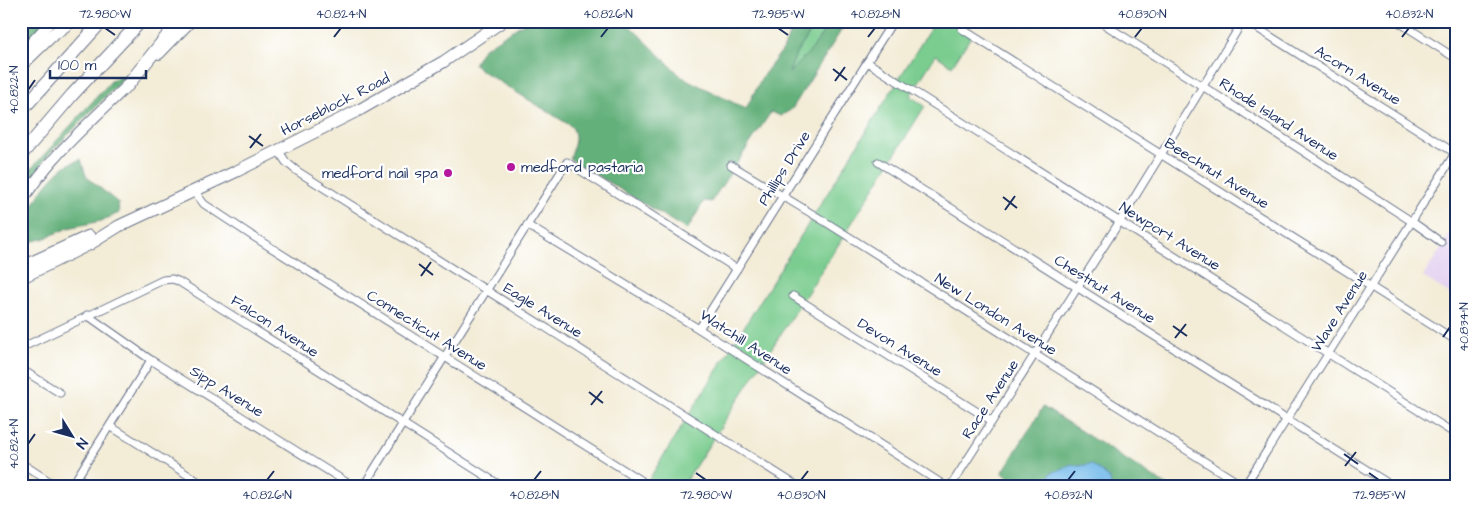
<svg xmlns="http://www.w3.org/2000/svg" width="1478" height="508" font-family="'Architects Daughter',sans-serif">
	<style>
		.built { fill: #e5d3f1 }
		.green { fill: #7acc8f; stroke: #4a7e76 }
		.forest { fill: #63b07a; stroke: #3f706c }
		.water { fill: #72baea; stroke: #4674a4 }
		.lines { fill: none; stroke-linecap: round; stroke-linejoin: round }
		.street-casing { stroke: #677188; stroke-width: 9 }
		.secondary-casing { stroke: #677188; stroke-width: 12 }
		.primary-casing { stroke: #677188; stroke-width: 13 }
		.highway-casing { stroke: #677188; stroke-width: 14 }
		.street { stroke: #fff; stroke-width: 7 }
		.secondary { stroke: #fff; stroke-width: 10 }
		.primary { stroke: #fff; stroke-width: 11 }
		.highway { stroke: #fff; stroke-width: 12 }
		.ticks { fill: none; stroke: #1b2f5e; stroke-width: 2 }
		.poi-dot { fill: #b5179e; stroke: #fff; stroke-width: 2 }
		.labels { text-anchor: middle; stroke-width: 4.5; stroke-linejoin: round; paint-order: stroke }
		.street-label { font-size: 15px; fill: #1b2f5e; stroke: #fff }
		.poi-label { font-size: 15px; fill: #1b2f5e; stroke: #fff; text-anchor: start }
		.neatline { fill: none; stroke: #1b2f5e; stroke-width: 2 }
		.ticks-label { font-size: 12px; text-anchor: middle; fill: #1b2f5e }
	</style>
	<rect width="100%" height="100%" fill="#fff"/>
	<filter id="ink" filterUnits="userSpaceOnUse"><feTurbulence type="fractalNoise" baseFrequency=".02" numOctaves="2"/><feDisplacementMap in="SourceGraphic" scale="10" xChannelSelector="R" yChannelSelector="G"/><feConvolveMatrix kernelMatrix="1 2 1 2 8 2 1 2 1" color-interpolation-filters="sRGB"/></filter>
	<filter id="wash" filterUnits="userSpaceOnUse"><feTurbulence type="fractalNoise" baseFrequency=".0096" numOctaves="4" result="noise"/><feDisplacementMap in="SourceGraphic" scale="20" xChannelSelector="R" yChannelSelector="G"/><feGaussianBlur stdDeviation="1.12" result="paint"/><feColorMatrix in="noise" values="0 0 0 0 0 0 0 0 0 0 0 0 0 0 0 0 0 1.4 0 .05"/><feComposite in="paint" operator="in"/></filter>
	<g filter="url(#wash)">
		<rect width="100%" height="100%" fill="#f3ecd7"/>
		<path class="built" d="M1457 222V298L1423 277Z"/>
		<g class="green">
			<path d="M818 21H830L813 48 788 74 796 54Z"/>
			<path d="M935 21H964L962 25 974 32 952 66 936 55 910 96 925 106 837 247 682 487H644Z"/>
		</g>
		<g class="forest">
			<path d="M21 21H50L21 51Z"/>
			<path d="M527 21H625L682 77 746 109 762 77 784 48 794 21H818L796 54 789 73 813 48 830 21H847L792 109 781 116 771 112 711 202 704 201 687 230 570 159C573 147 579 136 571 126L482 71 474 64 483 49Z"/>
			<path d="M125 77 49 154 21 194V180L113 79Z"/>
			<path d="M81 159 86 176 118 203 119 213 101 221 68 228 43 239 28 242 22 236C26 212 46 179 67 165 71 163 77 161 81 159Z"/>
			<path d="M1043 407 1169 487H1024L1002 473Z"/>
		</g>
		<path class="water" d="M1071 464 1079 466 1091 464 1109 478 1112 487H1057L1050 482 1049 477 1051 473 1064 468Z"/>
	</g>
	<g filter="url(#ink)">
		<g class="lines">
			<defs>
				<g id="street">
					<path d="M1099 21 1207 89 1411 221 1441 242"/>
					<path d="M1246 21 1455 153"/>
					<path d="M1397 21 1457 59"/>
					<path d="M962 29 1457 341"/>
					<path d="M867 62 1457 435"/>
					<path d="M278 150 286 162 297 171 799 487"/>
					<path d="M878 162 1394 487"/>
					<path d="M731 165 824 221 1245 487"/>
					<path d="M194 191 204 204 251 235 651 487"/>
					<path d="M527 225 699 329 947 487"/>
					<path d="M793 296 992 421"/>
					<path d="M87 315 151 360 354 487"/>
					<path d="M699 329 893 21"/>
					<path d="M21 348 163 280 172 279 178 281 503 487"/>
					<path d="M21 369 60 393"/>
					<path d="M110 426 207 487"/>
					<path d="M21 463 58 487"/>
					<path d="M71 487 151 360"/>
					<path d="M363 487 567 162 737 269"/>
					<path d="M950 487 1120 221 1243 21"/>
					<path d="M1244 487 1457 150"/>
				</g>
				<g id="secondary">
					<path d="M21 54 51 21"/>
					<path d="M159 54 191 21"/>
					<path d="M21 203C49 156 93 120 131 82"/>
				</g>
				<g id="primary">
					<path d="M21 267 89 236"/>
					<path d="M21 278 90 244 119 226 237 171 361 109 443 62 503 21"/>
				</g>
				<g id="highway">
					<path d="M21 65 50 37 71 21"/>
					<path d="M127 86 179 21"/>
					<path d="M21 111 102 21"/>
					<path d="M21 155 72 95 141 21"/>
				</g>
			</defs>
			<use href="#street" class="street-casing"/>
			<use href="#secondary" class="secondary-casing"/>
			<use href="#primary" class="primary-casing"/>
			<use href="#highway" class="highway-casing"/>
			<use href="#street" class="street"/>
			<use href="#secondary" class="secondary"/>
			<use href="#primary" class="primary"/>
			<use href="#highway" class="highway"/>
		</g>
	</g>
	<path class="ticks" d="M105 28 115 35M778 28 788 35M334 37 341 28M601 37 608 28M868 37 875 28M1135 37 1142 28M1402 37 1409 28M833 69 847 80M835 81 845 67M28 90 35 80M249 136 263 146M250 148 261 134M1003 197 1017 208M1005 210 1015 196M419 264 433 275M421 276 431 262M1173 326 1187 336M1443 337 1450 327M1175 338 1186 324M589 392 603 403M591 405 602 391M28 444 35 434M1344 454 1358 464M1345 466 1356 452M696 473 706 480M1369 473 1379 480M267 480 274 471M534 480 541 471M801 480 808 471M1068 480 1075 471"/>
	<g class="poi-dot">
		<circle cx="511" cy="167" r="5"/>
		<circle cx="448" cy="173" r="5"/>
	</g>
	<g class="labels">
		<g class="street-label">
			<text transform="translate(1358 75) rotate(32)" y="5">Acorn Avenue</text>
			<text transform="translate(335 104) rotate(-27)" y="5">Horseblock Road</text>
			<text transform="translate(1279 119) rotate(33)" y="5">Rhode Island Avenue</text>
			<text transform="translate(784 168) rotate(-58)" y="5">Phillips Drive</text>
			<text transform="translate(1217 173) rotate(32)" y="5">Beechnut Avenue</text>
			<text transform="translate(1170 236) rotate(32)" y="5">Newport Avenue</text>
			<text transform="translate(1105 289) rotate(32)" y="5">Chestnut Avenue</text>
			<text transform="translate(543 310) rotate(32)" y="5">Eagle Avenue</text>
			<text transform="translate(1339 311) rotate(-58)" y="5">Wave Avenue</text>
			<text transform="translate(996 314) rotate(32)" y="5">New London Avenue</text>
			<text transform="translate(275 326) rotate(33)" y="5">Falcon Avenue</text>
			<text transform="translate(427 330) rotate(32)" y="5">Connecticut Avenue</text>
			<text transform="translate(746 342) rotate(33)" y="5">Watchill Avenue</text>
			<text transform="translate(900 347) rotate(32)" y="5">Devon Avenue</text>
			<text transform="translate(227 391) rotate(32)" y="5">Sipp Avenue</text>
			<text transform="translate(990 399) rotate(-57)" y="5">Race Avenue</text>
		</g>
		<g class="poi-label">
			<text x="521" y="172">medford pastaria</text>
			<text x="438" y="178" text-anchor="end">medford nail spa</text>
		</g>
	</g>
	<rect width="1478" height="508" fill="none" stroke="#fff" stroke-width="55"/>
	<g transform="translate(72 436) rotate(127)" stroke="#ffffff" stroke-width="4" paint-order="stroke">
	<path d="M0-4L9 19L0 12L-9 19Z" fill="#1b2f5e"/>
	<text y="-8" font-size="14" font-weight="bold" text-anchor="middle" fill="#1b2f5e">N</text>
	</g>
	<path d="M50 70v8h96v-8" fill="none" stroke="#1b2f5e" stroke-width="2.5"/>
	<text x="58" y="70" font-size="15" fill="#1b2f5e" stroke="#ffffff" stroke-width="4" paint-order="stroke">100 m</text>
	<rect x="28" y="28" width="1422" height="452" class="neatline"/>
	<g class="ticks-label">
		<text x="105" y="18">72.980°W</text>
		<text x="341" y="18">40.824°N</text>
		<text x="608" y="18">40.826°N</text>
		<text x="778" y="18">72.985°W</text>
		<text x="875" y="18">40.828°N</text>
		<text x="1142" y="18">40.830°N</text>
		<text x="1409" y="18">40.832°N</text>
		<text transform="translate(14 90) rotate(-90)" y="4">40.822°N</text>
		<text transform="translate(1464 327) rotate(-90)" y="4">40.834°N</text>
		<text transform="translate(14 444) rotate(-90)" y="4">40.824°N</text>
		<text x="267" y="499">40.826°N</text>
		<text x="534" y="499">40.828°N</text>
		<text x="706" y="499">72.980°W</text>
		<text x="801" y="499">40.830°N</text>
		<text x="1068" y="499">40.832°N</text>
		<text x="1379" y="499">72.985°W</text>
	</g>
</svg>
